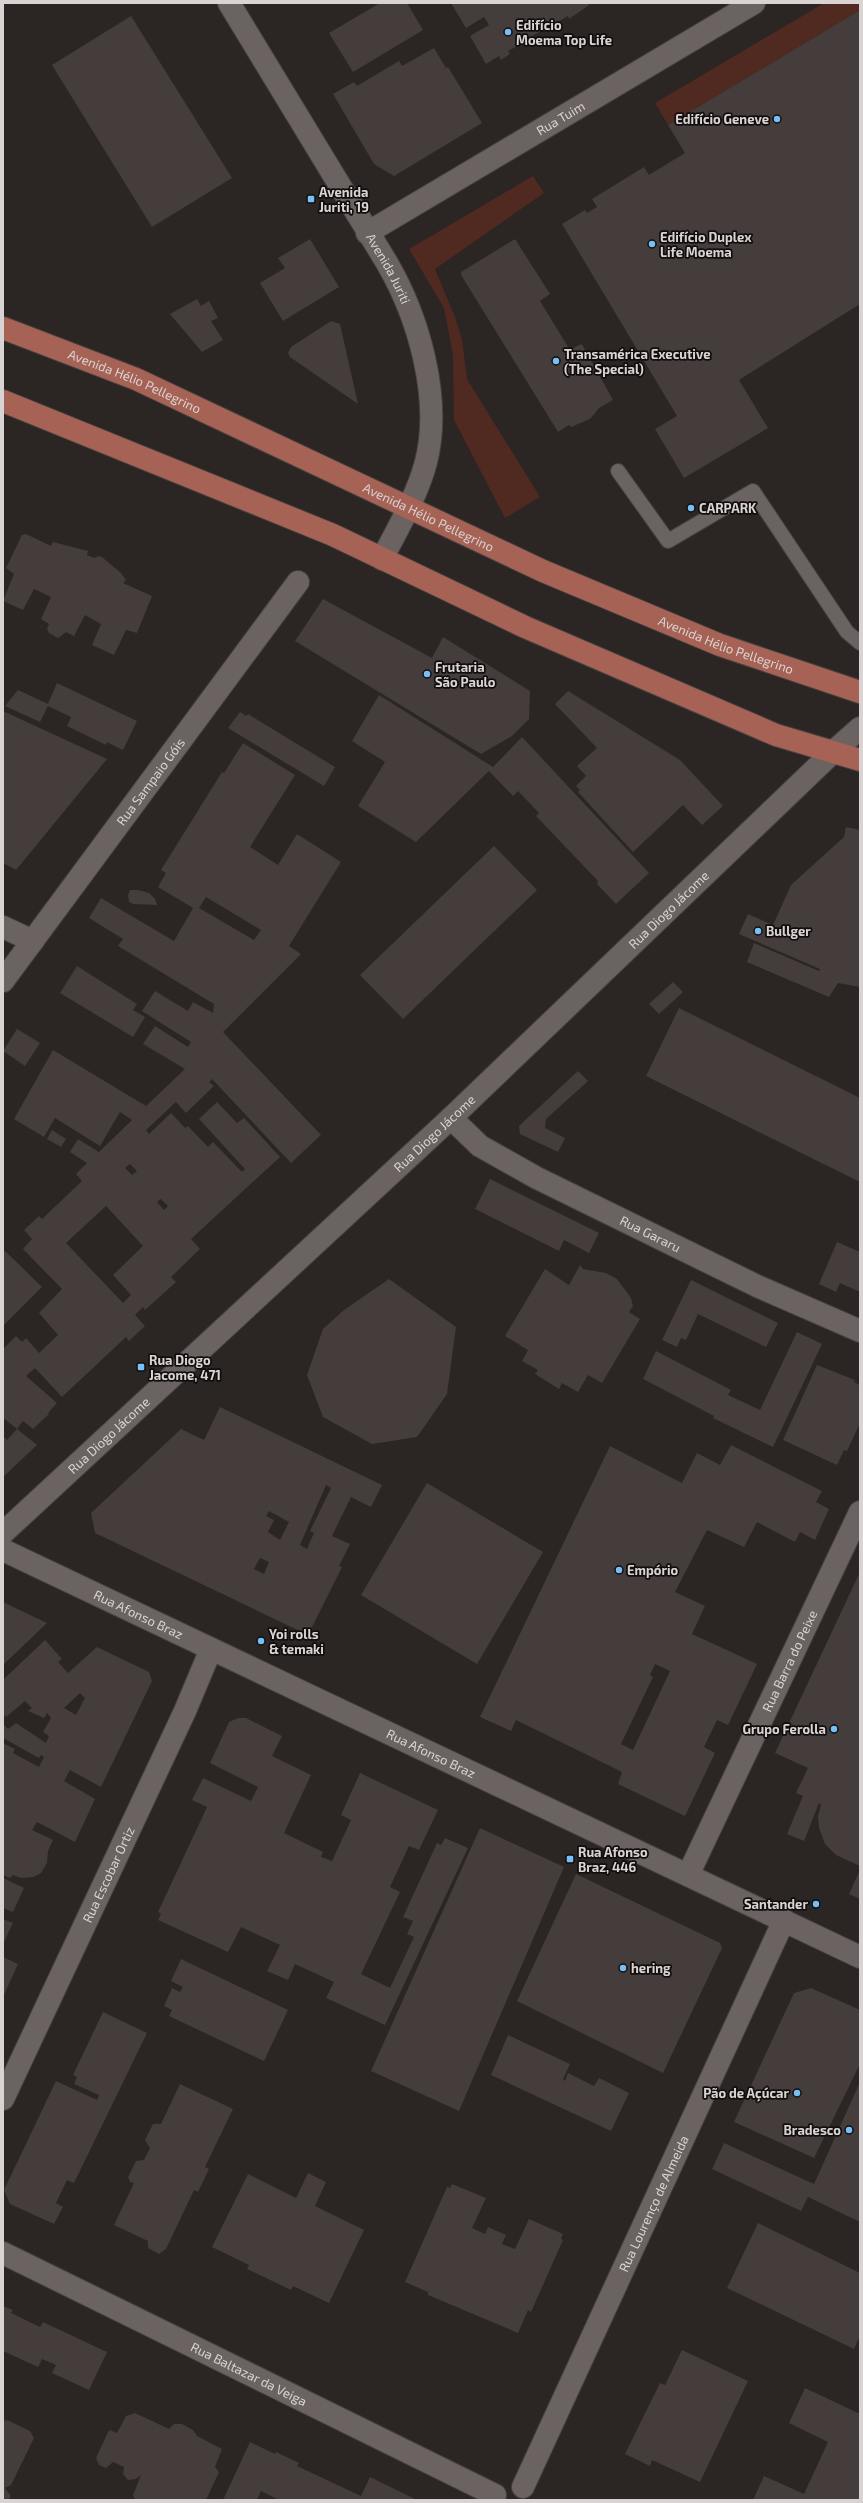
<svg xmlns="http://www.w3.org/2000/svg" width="863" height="2503" font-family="'Exo 2',sans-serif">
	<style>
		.green { fill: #502921 }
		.building { fill: #443d3b; fill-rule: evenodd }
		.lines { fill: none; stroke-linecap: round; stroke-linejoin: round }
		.service-casing { stroke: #474140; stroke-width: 16 }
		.minor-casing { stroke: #474140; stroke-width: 24 }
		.tertiary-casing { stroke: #474140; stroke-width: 24 }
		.primary-casing { stroke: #474140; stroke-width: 24 }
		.service { stroke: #6b6361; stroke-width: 14 }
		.minor { stroke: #6b6361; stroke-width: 22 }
		.tertiary { stroke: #6b6361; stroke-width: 22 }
		.primary { stroke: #a56255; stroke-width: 22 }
		.poi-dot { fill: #76c0f7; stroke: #120e0e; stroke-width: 1.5 }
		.labels { text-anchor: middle; stroke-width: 3.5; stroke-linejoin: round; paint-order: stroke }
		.poi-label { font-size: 13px; font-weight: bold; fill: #d9d4d3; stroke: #120e0e; text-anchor: start }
		.street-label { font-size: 13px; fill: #d9d4d3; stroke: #120e0e }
	</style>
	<rect width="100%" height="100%" fill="#2b2523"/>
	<g class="green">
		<path d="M824 3H858L860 10 668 125 655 103Z"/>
		<path d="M533 176 544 193 435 269 455 317 462 339 467 379 540 497 505 518 454 420 453 355 444 308 409 249Z"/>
	</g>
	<g class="building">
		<path d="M380 3H407L423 30 353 72 329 33Z"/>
		<path d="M451 3H588L589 5 569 19 568 16 532 36 534 39 526 44 525 42 508 51 510 54 501 60 499 56 486 64 470 36 489 25 484 17 466 28Z"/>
		<path d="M860 10V304L739 380 768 428 684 478 655 429 677 416 562 224 585 210 587 213 597 207 592 199 644 167 649 175 685 153 668 125Z"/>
		<path d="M131 16 232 178 152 227 52 65Z"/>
		<path d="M434 48 446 68 448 67 482 123 394 176 374 164 333 94 354 82 357 86 399 61 402 66Z"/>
		<path d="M310 239 339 287 283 321 260 283 285 268 278 258Z"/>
		<path d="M515 239 550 294 540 301 570 350 581 344 583 346 613 400 599 408 590 419 571 427 569 425 558 432 461 275V272Z"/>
		<path d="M197 299 201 306 209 301 218 318 211 321 223 340 202 352 170 314Z"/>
		<path d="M331 321 340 324 358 404 290 357 288 353 291 347Z"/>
		<path d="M26 534 51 546 53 542 57 543 88 551 87 555 94 558 99 556 103 558 121 573 126 580 123 583 152 596 137 633 126 630 114 655 92 645 101 624 85 615 74 636 66 632 58 638 49 633 47 629 49 624 41 619 51 597 34 589 23 610 3 601 14 574 6 568 22 535Z"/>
		<path d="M323 599 432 658 443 637 530 691 529 719 512 736 481 754 295 641Z"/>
		<path d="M57 683 137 721 123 750 107 742 106 745 67 726 71 717 48 706 40 722 5 706 18 690 48 704Z"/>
		<path d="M568 691 680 760 723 806 702 825 683 805 633 852 578 792 580 790 576 786 586 776 577 766 597 748 555 704Z"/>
		<path d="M379 695 493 767 522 737 649 873 616 904 597 884 598 881 536 816 539 813 518 791 513 796 489 771 416 842 358 806 385 762 352 741Z"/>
		<path d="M3 711 107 759 16 870 3 863Z"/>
		<path d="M240 712 246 716 248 714 335 767 324 786 228 728Z"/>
		<path d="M243 743 295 775 250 847 278 865 297 834 341 862 289 946 301 954 223 1032 321 1135 291 1163 212 1079 209 1082 214 1086 186 1113 176 1102 146 1130 149 1134 171 1113 185 1128 188 1126 208 1147 213 1142 242 1172 245 1169 199 1119 217 1102 237 1123 244 1118 280 1157 191 1239 200 1249 171 1277 176 1282 145 1310 143 1307 135 1315 145 1326 129 1341 126 1337 62 1397 35 1368 26 1376 57 1403 48 1413 49 1414 33 1429 23 1421 17 1429 3 1418V1349L16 1336 22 1342 26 1338 39 1353 58 1335 39 1313 62 1289 23 1249 32 1239 24 1230 39 1216 42 1219 82 1181 76 1174 87 1163 70 1152 78 1139 99 1152 132 1120 120 1112 100 1146 55 1118 44 1137 14 1119 53 1050 146 1106 185 1069 143 1044 155 1026 188 1047 191 1042 142 1011 155 991 188 1011 193 1002 213 1013 214 1004 118 946 123 939 89 918 101 898 174 941 193 908 158 887 166 873 161 870 222 772 224 773ZM206 897 261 930 254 940 199 908ZM130 1164 137 1171 132 1175 125 1168ZM161 1199 168 1206 164 1210 157 1202ZM106 1206 143 1246 113 1275 131 1295 123 1303 66 1243Z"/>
		<path d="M846 827 860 830V987L838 983 829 997 747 962 754 943 819 971 820 969 739 934 748 914 773 925 791 885 844 837Z"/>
		<path d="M494 846 537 890 403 1019 360 975Z"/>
		<path d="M130 890H138L149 893 155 899 157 905 133 904 129 902 128 895Z"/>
		<path d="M77 966 137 1004 133 1010 145 1017 133 1037 60 993Z"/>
		<path d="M673 982 683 992 659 1014 649 1004Z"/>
		<path d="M679 1008 860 1098V1182L646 1076Z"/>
		<path d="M17 1029 40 1043 25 1066 3 1051Z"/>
		<path d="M578 1071 588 1081 546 1119 545 1128 565 1138 558 1152 520 1134 519 1126Z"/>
		<path d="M52 1130 66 1139 61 1147 47 1139Z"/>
		<path d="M490 1179 599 1233 589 1253 564 1240 559 1251 475 1209Z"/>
		<path d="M837 1242 860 1252V1292L840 1283 836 1292 819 1284Z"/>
		<path d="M5 1251 42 1287 3 1326V1253Z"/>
		<path d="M580 1265 583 1269 606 1273 617 1279 631 1298 633 1306 629 1312 640 1319 602 1383 588 1375 578 1392 562 1383 559 1389 535 1374 538 1370 522 1361 528 1350 505 1336 545 1269 569 1285Z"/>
		<path d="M389 1279 456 1327 447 1394 417 1437 372 1444 323 1417 307 1375 323 1329 344 1310Z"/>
		<path d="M691 1280 778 1323 766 1347 698 1314 686 1340 681 1338 677 1347 662 1340Z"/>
		<path d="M797 1332 822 1344 773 1447 713 1418 714 1416 643 1379 656 1351 731 1390 728 1395 760 1410Z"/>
		<path d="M817 1365 855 1380 854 1382 860 1385V1423L847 1451 844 1450 837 1465 783 1440Z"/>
		<path d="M220 1407 382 1485 371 1507 351 1497 332 1536 350 1544 339 1566 342 1567 308 1635 95 1533 91 1513 181 1429 204 1440ZM326 1485 331 1488 310 1531 314 1533 307 1549 300 1545ZM269 1511 289 1522 280 1540 268 1532 274 1520 266 1516ZM260 1558 269 1562 264 1574 254 1569Z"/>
		<path d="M17 1429 37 1445 3 1477V1436L7 1440Z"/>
		<path d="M731 1445 822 1491 816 1502 829 1509 815 1540 800 1532 795 1542 757 1522 744 1547 707 1530 675 1592 705 1606 692 1634 757 1664 728 1725 717 1720 704 1747 715 1753 685 1816 618 1784 622 1772 516 1720 511 1731 480 1717 610 1446 682 1483 697 1453 720 1465ZM655 1664 670 1671 633 1750 621 1744 653 1677 650 1675Z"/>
		<path d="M427 1483 543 1552 477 1664 361 1595Z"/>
		<path d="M860 1572V1866L836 1855 825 1844 819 1828 818 1816 821 1805 819 1803 804 1841 787 1834 803 1796 796 1793 808 1768 775 1753Z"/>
		<path d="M3 1602 47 1623 3 1665Z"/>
		<path d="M45 1640 62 1659 58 1662 68 1673 97 1647 149 1672 152 1681 101 1787 70 1770 64 1781 95 1799 75 1842 37 1822 32 1830 53 1840 48 1851 47 1863 41 1873 33 1877 21 1878 13 1875 10 1878 3 1875V1743L15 1749 13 1753 39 1767 44 1757 41 1755 39 1758 3 1738V1724L8 1729 16 1723 46 1743 49 1736 43 1732 51 1718 47 1713 44 1718 28 1711 32 1708 25 1701 6 1717 3 1714V1680ZM80 1693 85 1698 76 1715 64 1708Z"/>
		<path d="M238 1718H246L282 1736 272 1756 311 1775 284 1833 323 1852 321 1857 332 1861 351 1820 341 1815 360 1773 438 1810 419 1850 409 1846 390 1887 400 1892 361 1974 390 1988 414 1937 407 1934 413 1921 403 1917 437 1843 441 1845 445 1838 468 1848 385 2025 326 1998 334 1982 295 1964 288 1980 267 1971 280 1945 241 1927 228 1952 158 1920 161 1914 158 1912 207 1807 192 1800 203 1778 251 1801 258 1787 210 1763 229 1722Z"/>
		<path d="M480 1828 564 1867 459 2111 371 2071Z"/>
		<path d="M860 1870V1899L849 1894Z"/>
		<path d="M576 1874 720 1943 722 1948 663 2073 517 2001Z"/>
		<path d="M3 1878 24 1888 13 1912 3 1908Z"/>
		<path d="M3 1919 13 1923 3 1944Z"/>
		<path d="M3 1957 18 1964 3 1997Z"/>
		<path d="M181 1959 288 2010 264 2061 169 2016 172 2010 164 2006 172 1988 180 1992 183 1987 171 1981Z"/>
		<path d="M811 1988 860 2010V2064L814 2158 734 2122 794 1993Z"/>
		<path d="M103 2012 147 2033 74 2183 67 2180 56 2203 63 2207 54 2224 10 2204 4 2190 56 2081 97 2100 99 2095 74 2084 77 2077 73 2075Z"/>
		<path d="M508 2035 570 2064 563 2079 565 2081 568 2073 594 2086 599 2078 629 2093 611 2131 491 2075Z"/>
		<path d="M860 2082V2222L808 2197 801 2211 712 2169 724 2143 814 2184Z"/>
		<path d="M180 2084 233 2109 205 2167 209 2169 198 2192 194 2190 166 2249 159 2254 148 2248V2241L114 2225 134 2183 130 2182 128 2177 136 2161 144 2160 150 2148 145 2140 153 2124H161Z"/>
		<path d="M308 2173 326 2182 315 2206 364 2230 329 2303 293 2286 291 2290 247 2269 249 2265 212 2247 248 2174 296 2198Z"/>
		<path d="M452 2184 486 2198 472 2228 485 2234 488 2227 506 2235 502 2244 515 2249 529 2219 563 2234 561 2239 563 2240 531 2312 528 2310 518 2333 428 2295V2292L405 2282 447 2187 450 2188Z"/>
		<path d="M758 2223 860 2273V2336L854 2349 727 2288Z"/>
		<path d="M3 2306 13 2310 11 2313 40 2327 43 2322 107 2352 89 2390 52 2373 56 2365 42 2359 38 2367 3 2351Z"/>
		<path d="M682 2350 748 2381 700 2482 652 2460 650 2466 625 2454 660 2383 665 2385Z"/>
		<path d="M805 2388 860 2414V2500H753L764 2476 804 2494 828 2442 789 2423Z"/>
		<path d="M135 2413 169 2429 174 2424H182L193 2430 197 2436 222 2449 215 2467 219 2472 206 2500H135L133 2495 141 2475 136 2479 128 2480 123 2474 124 2467 113 2462 106 2468 99 2465 96 2458 108 2432 110 2430 117 2433 126 2416Z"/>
		<path d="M7 2420 30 2431 34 2438 11 2485 5 2488 11 2496 9 2499 3 2500V2421Z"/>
		<path d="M250 2442 275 2454 276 2452 299 2463 297 2466 361 2496 370 2477 417 2500H279L261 2491 257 2500H223Z"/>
	</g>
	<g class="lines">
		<defs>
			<path id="service" d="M618 471 668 541 753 491 847 632 860 643"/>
			<g id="minor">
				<path id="s1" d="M229 3 387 263C419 318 442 399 426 462 417 496 398 528 382 559"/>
				<path id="s2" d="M367 233 754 3"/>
				<path d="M3 927 33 941"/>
				<path id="s3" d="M3 981 298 582"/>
				<path id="s4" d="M451 1118 480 1146 537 1178 757 1286 860 1331"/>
				<path id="s5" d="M3 1533 451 1118 833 752 860 728"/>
				<path id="s6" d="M688 1875 860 1512"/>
				<path id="s7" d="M3 2099 185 1711 211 1649"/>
				<path id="s8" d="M3 2253 495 2495"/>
				<path id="s9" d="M523 2487 784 1920"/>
			</g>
			<g id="tertiary">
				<path id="s10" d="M3 1550 860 1957"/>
			</g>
			<g id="primary">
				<path id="s11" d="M3 328 136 379 543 571 720 645 860 692"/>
				<path d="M3 401 333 535 525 627 776 735 860 760"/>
			</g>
		</defs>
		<use href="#service" class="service-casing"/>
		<use href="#minor" class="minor-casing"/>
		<use href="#tertiary" class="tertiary-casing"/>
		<use href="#primary" class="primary-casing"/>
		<use href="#service" class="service"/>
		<use href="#minor" class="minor"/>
		<use href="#tertiary" class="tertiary"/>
		<use href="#primary" class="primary"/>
	</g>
	<g class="poi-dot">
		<circle cx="508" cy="32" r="4"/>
		<circle cx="777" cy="119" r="4"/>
		<rect x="307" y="195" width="8" height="8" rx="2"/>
		<circle cx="652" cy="244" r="4"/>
		<circle cx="556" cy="361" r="4"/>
		<circle cx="691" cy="508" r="4"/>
		<circle cx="427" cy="674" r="4"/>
		<circle cx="758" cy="931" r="4"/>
		<rect x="137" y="1363" width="8" height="8" rx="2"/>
		<circle cx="619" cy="1570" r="4"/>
		<circle cx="261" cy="1641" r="4"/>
		<circle cx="834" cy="1729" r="4"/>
		<rect x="566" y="1855" width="8" height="8" rx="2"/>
		<circle cx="816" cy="1904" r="4"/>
		<circle cx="623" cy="1968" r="4"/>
		<circle cx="797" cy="2093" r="4"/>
		<circle cx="849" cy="2130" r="4"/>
	</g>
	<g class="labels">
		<g class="poi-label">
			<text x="516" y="30">Edifício<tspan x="516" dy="15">Moema Top Life</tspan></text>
			<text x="769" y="124" text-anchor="end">Edifício Geneve</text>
			<text x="319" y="197">Avenida<tspan x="319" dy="15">Juriti, 19</tspan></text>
			<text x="660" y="242">Edifício Duplex<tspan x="660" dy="15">Life Moema</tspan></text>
			<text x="564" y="359">Transamérica Executive<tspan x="564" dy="15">(The Special)</tspan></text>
			<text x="699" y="513">CARPARK</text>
			<text x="435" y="672">Frutaria<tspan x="435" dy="15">São Paulo</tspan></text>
			<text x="766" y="936">Bullger</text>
			<text x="149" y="1365">Rua Diogo<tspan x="149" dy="15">Jacome, 471</tspan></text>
			<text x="627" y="1575">Empório</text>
			<text x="269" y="1639">Yoi rolls<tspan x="269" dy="15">&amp; temaki</tspan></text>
			<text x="826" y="1734" text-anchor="end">Grupo Ferolla</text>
			<text x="578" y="1857">Rua Afonso<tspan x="578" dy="15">Braz, 446</tspan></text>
			<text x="808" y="1909" text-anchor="end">Santander</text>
			<text x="631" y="1973">hering</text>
			<text x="789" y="2098" text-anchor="end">Pão de Açúcar</text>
			<text x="841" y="2135" text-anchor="end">Bradesco</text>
		</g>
		<g class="street-label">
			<text dy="5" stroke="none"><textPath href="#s2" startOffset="225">Rua Tuim</textPath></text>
			<text dy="5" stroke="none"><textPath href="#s1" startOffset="310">Avenida Juriti</textPath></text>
			<text dy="5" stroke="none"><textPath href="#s11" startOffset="142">Avenida Hélio Pellegrino</textPath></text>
			<text dy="5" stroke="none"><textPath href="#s11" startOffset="466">Avenida Hélio Pellegrino</textPath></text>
			<text dy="5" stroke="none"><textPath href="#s11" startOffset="790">Avenida Hélio Pellegrino</textPath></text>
			<text dy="5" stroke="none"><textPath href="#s3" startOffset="248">Rua Sampaio Góis</textPath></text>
			<text dy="5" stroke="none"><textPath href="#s5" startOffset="912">Rua Diogo Jácome</textPath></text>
			<text dy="5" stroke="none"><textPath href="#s5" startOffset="588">Rua Diogo Jácome</textPath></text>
			<text dy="5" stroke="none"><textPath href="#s4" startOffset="232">Rua Gararu</textPath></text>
			<text dy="5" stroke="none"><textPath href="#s5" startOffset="144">Rua Diogo Jácome</textPath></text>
			<text dy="5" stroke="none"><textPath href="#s10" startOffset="150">Rua Afonso Braz</textPath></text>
			<text dy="5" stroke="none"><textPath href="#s6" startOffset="237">Rua Barra do Peixe</textPath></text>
			<text dy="5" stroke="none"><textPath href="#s10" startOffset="474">Rua Afonso Braz</textPath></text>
			<text dy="5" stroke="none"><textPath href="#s7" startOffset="248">Rua Escobar Ortiz</textPath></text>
			<text dy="5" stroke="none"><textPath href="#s9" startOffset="312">Rua Lourenço de Almeida</textPath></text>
			<text dy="5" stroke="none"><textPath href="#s8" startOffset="274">Rua Baltazar da Veiga</textPath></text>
		</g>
	</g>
	<rect width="863" height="2503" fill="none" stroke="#d9d4d3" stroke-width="8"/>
</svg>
